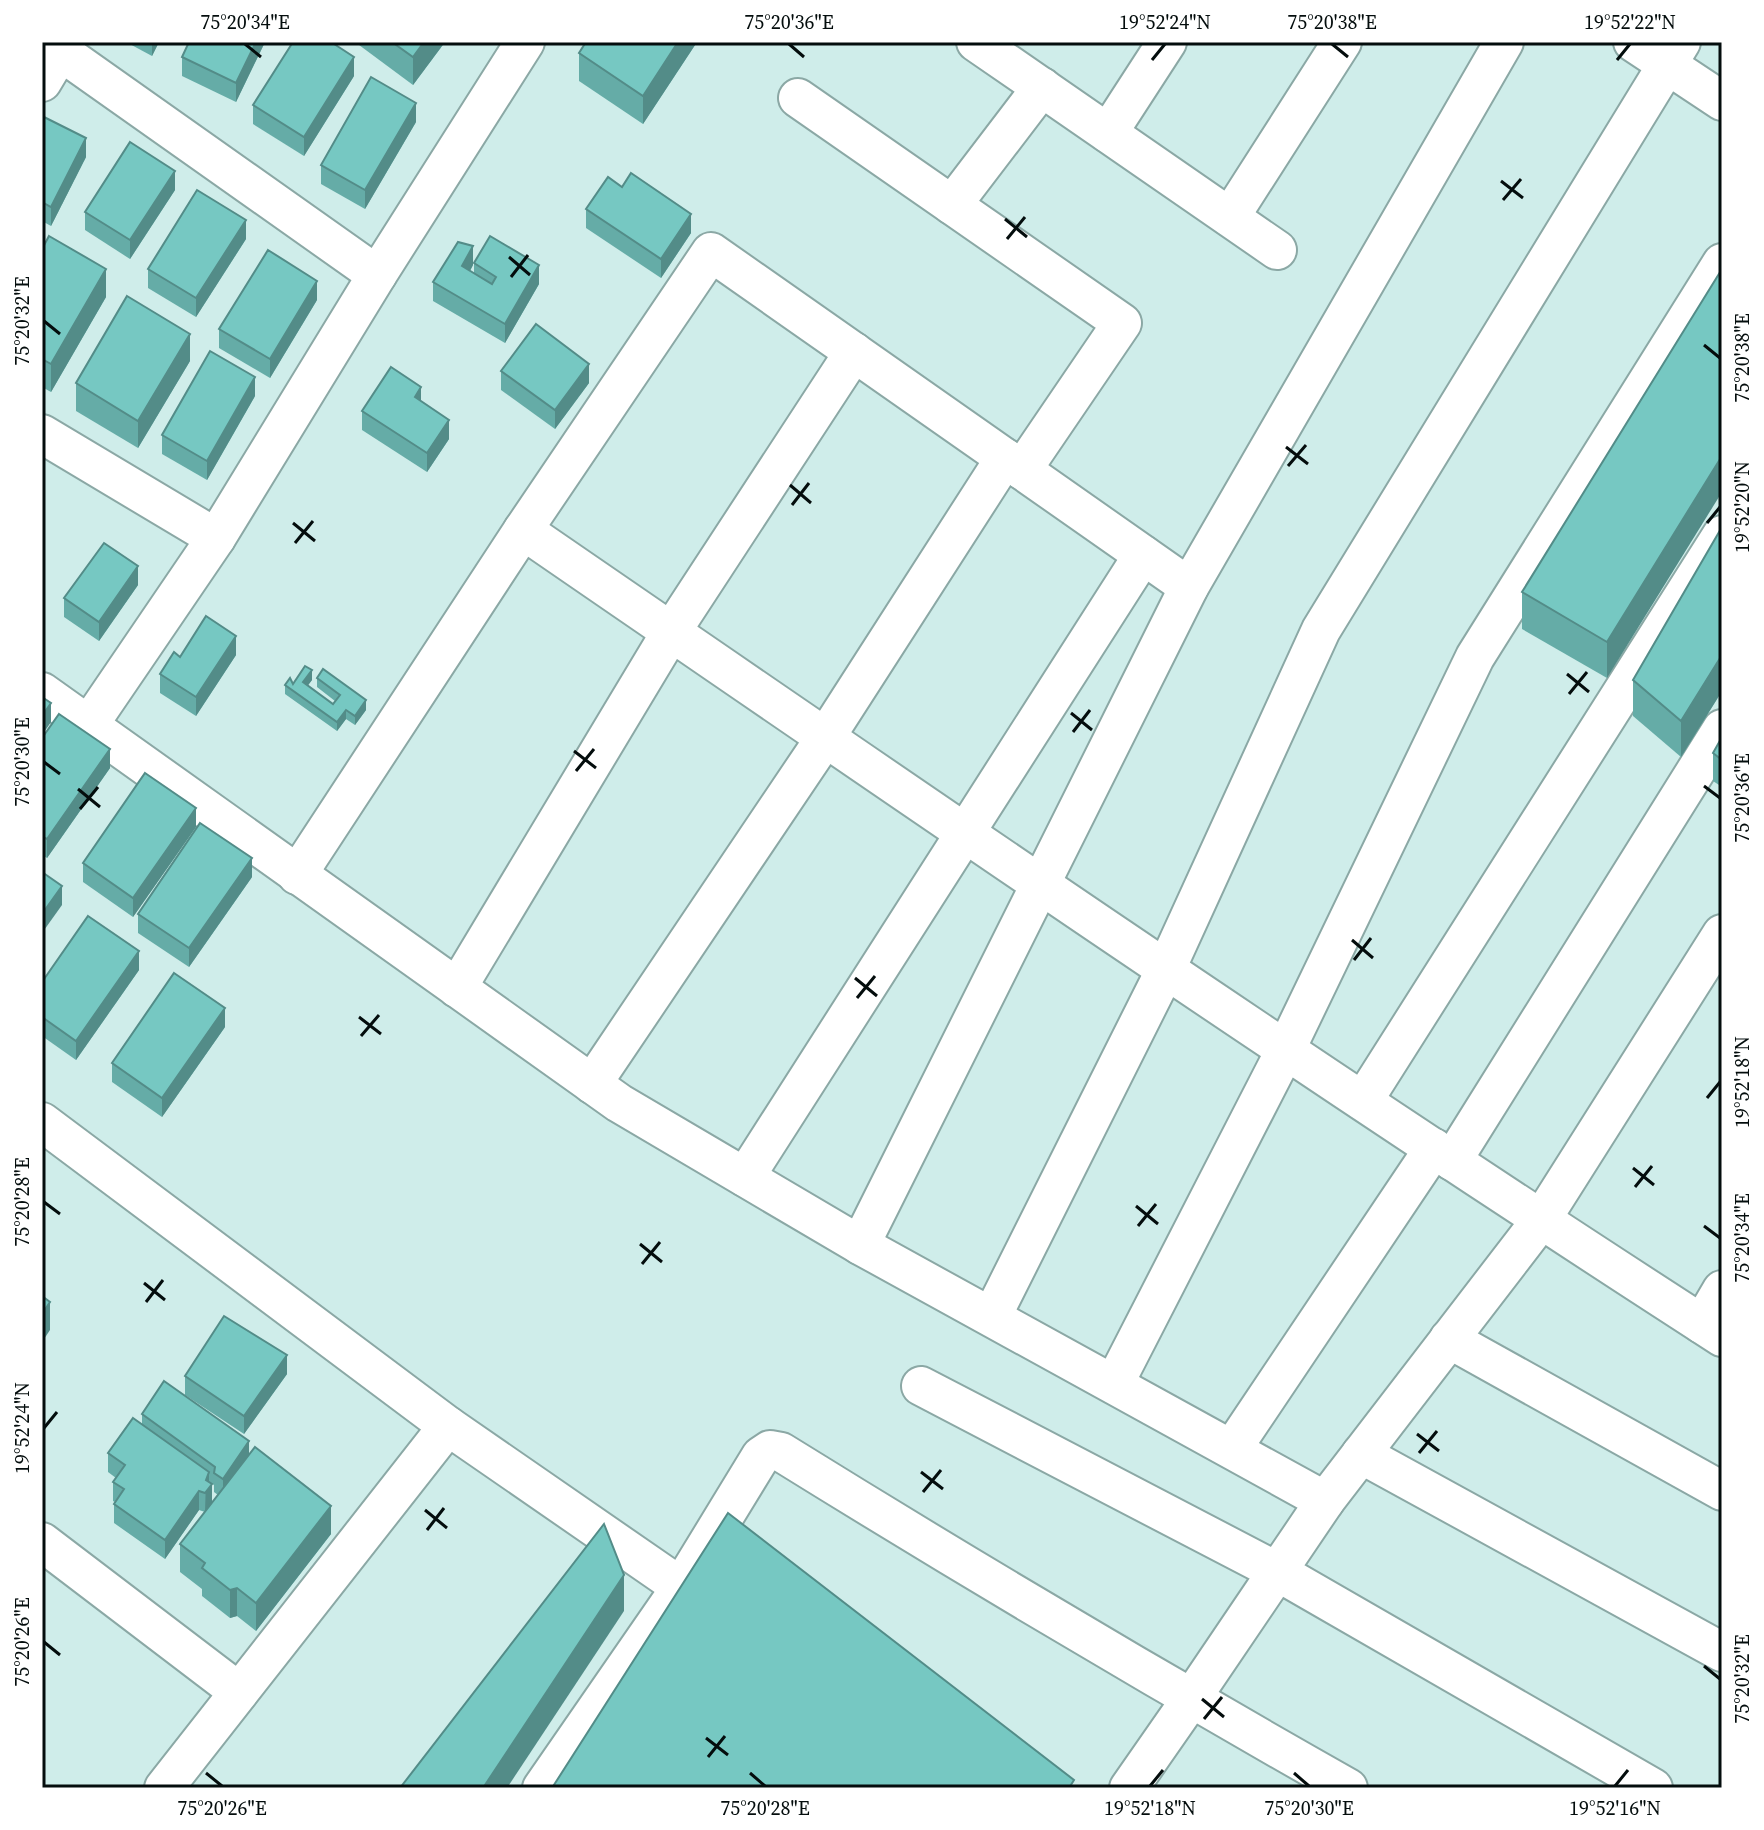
<svg xmlns="http://www.w3.org/2000/svg" width="1764" height="1830" font-family="'Source Serif 4',serif">
	<style>
		.lines { fill: none; stroke-linecap: round; stroke-linejoin: round }
		.street-casing { stroke: #8ba8a5; stroke-width: 42 }
		.street { stroke: #fff; stroke-width: 38 }
		.wall { fill: #65aca7; fill-rule: evenodd }
		.shaded-wall { fill: #538c88 }
		.building { fill: #76c8c2; stroke: #538c88; stroke-width: 2 }
		.ticks { fill: none; stroke: #040d0d; stroke-width: 3 }
		.neatline { fill: none; stroke: #040d0d; stroke-width: 3 }
		.ticks-label { font-size: 20px; text-anchor: middle; fill: #040d0d }
	</style>
	<rect width="100%" height="100%" fill="#cfedea"/>
	<g class="lines">
		<defs>
			<g id="street">
				<path d="M976 42 1277 250"/>
				<path d="M1633 42 1722 101"/>
				<path d="M60 51 377 275"/>
				<path d="M42 82 66 42"/>
				<path d="M798 98 1122 323 1022 470"/>
				<path d="M1108 133 1167 42"/>
				<path d="M952 205 1042 87"/>
				<path d="M1230 217 1342 42"/>
				<path d="M42 434 216 538"/>
				<path d="M523 530C920 803 1317 1076 1722 1337"/>
				<path d="M42 692 619 1103 860 1245 1325 1501"/>
				<path d="M88 726 216 538 377 275 525 42"/>
				<path d="M297 875 523 530 711 252 1189 587"/>
				<path d="M457 988 671 632 854 352"/>
				<path d="M592 1084 825 738 1005 458"/>
				<path d="M1363 1101 1722 535"/>
				<path d="M42 1122 448 1426 681 1587"/>
				<path d="M1452 1161 1722 729"/>
				<path d="M745 1177 1143 555"/>
				<path d="M860 1245 1189 587 1504 42"/>
				<path d="M992 1316 1166 969 1321 630 1681 42"/>
				<path d="M1702 1324 1722 1290"/>
				<path d="M1449 1339 1722 1491"/>
				<path d="M1114 1384 1286 1049 1475 657 1722 263"/>
				<path d="M921 1386 1278 1572 1653 1788"/>
				<path d="M1232 1449 1434 1148"/>
				<path d="M1361 1454 1722 1652"/>
				<path d="M42 1542 239 1692"/>
				<path d="M164 1788 448 1426"/>
				<path d="M542 1788 681 1587 761 1456 770 1450 781 1452C968 1568 1157 1680 1348 1788"/>
				<path d="M1129 1788 1191 1699 1325 1501 1541 1220 1722 934"/>
			</g>
		</defs>
		<use href="#street" class="street-casing"/>
		<use href="#street" class="street"/>
	</g>
	<g class="wall">
		<path d="M126 42H159L152 56Z"/>
		<path d="M189 42H265L236 102 182 76V57Z"/>
		<path d="M355 42H445L413 85Z"/>
		<path d="M697 42 643 124 579 81V53Z"/>
		<path d="M354 76 304 156 253 124V105Z"/>
		<path d="M42 116 86 157 51 226 42 221Z"/>
		<path d="M416 122 365 209 321 184V165Z"/>
		<path d="M622 187 691 233 661 278 586 228V209Z"/>
		<path d="M175 190 130 259 85 230V212Z"/>
		<path d="M246 239 196 317 148 288V269Z"/>
		<path d="M42 249 106 297 51 392 42 387Z"/>
		<path d="M474 263 539 284 505 343 433 301V282L473 265 470 271 474 273Z"/>
		<path d="M1722 269 1607 678 1522 629V592Z"/>
		<path d="M317 300 270 378 219 348V329Z"/>
		<path d="M190 361 138 448 76 411V383Z"/>
		<path d="M501 371 589 383 555 429 501 390Z"/>
		<path d="M255 396 207 480 162 454V435Z"/>
		<path d="M421 402 449 439 427 472 362 430V411Z"/>
		<path d="M1722 527V691L1681 757 1633 716V680Z"/>
		<path d="M138 585 99 641 64 617V598Z"/>
		<path d="M236 655 196 716 160 693V674L180 657Z"/>
		<path d="M317 678 366 710 355 725 346 719 337 731 285 694V685L312 680 307 686 333 704 335 701 317 687Z"/>
		<path d="M1722 737V787L1713 781V753Z"/>
		<path d="M42 738 110 768 47 858 42 855Z"/>
		<path d="M196 827 133 917 83 882V863Z"/>
		<path d="M252 877 189 967 138 933V914Z"/>
		<path d="M139 970 76 1060 42 1036V982Z"/>
		<path d="M225 1027 162 1117 112 1082V1063Z"/>
		<path d="M287 1374 244 1434 185 1395V1376Z"/>
		<path d="M142 1414 249 1455 331 1534 256 1631 237 1616 230 1618 202 1596V1589L180 1572V1544L205 1512 199 1510 165 1559 114 1523V1504L115 1502 113 1501V1482L116 1478 108 1472V1453L142 1425ZM209 1482 214 1485V1492L218 1495 212 1503Z"/>
	</g>
	<g class="shaded-wall">
		<path d="M152 42H159L152 56Z"/>
		<path d="M256 42H265L236 102V83Z"/>
		<path d="M424 42H445L413 85V57Z"/>
		<path d="M678 42H697L643 124V96Z"/>
		<path d="M354 57V76L304 156V137Z"/>
		<path d="M416 103V122L365 209V190Z"/>
		<path d="M86 138V157L51 226V207Z"/>
		<path d="M175 171V190L130 259V240Z"/>
		<path d="M691 214V233L661 278V259Z"/>
		<path d="M246 220V239L196 317V298Z"/>
		<path d="M473 246V265L462 285V266Z"/>
		<path d="M539 265V284L505 343V324Z"/>
		<path d="M106 269V297L51 392V364Z"/>
		<path d="M317 281V300L270 378V359Z"/>
		<path d="M190 334V361L138 448V421Z"/>
		<path d="M589 364V383L555 429V410Z"/>
		<path d="M255 377V396L207 480V461Z"/>
		<path d="M421 387V406L415 397Z"/>
		<path d="M449 420V439L427 472V453Z"/>
		<path d="M1722 456V492L1607 678V642Z"/>
		<path d="M138 566V585L99 641V622Z"/>
		<path d="M236 636V655L196 716V697Z"/>
		<path d="M1722 655V691L1681 757V721Z"/>
		<path d="M312 670V680L303 692V682Z"/>
		<path d="M366 700V710L355 725V716Z"/>
		<path d="M51 703V722L42 735V716Z"/>
		<path d="M346 710V719L337 731V722Z"/>
		<path d="M110 749V768L47 858V839Z"/>
		<path d="M196 808V827L133 917V898Z"/>
		<path d="M252 858V877L189 967V948Z"/>
		<path d="M62 886V905L42 933V914Z"/>
		<path d="M139 951V970L76 1060V1041Z"/>
		<path d="M225 1008V1027L162 1117V1098Z"/>
		<path d="M50 1302V1330L42 1342V1314Z"/>
		<path d="M287 1355V1374L244 1434V1416Z"/>
		<path d="M249 1441V1460L223 1498V1479Z"/>
		<path d="M209 1472V1488L212 1484V1503L205 1512 206 1480Z"/>
		<path d="M199 1491V1510L165 1559V1540Z"/>
		<path d="M331 1506V1534L256 1631V1603Z"/>
		<path d="M624 1575V1611L507 1788H483Z"/>
		<path d="M237 1588V1616L230 1618V1590Z"/>
	</g>
	<g class="building">
		<path d="M189 42H256L236 83 182 57Z"/>
		<path d="M293 42H331L354 57 304 137 253 105Z"/>
		<path d="M392 42H424L413 57Z"/>
		<path d="M586 42H678L643 96 579 53Z"/>
		<path d="M371 77 416 103 365 190 321 165Z"/>
		<path d="M42 116 86 138 51 207 42 202Z"/>
		<path d="M130 142 175 171 130 240 85 212Z"/>
		<path d="M631 173 691 214 661 259 586 209 608 177 622 187Z"/>
		<path d="M197 190 246 220 196 298 148 269Z"/>
		<path d="M49 236 106 269 51 364 42 359V249Z"/>
		<path d="M490 236 539 265 505 324 433 282 458 242 473 246 462 266 492 284 496 277 474 263Z"/>
		<path d="M268 250 317 281 270 359 219 329Z"/>
		<path d="M1722 269V456L1607 642 1522 592Z"/>
		<path d="M127 296 190 334 138 421 76 383Z"/>
		<path d="M536 324 589 364 555 410 501 371Z"/>
		<path d="M210 351 255 377 207 461 162 435Z"/>
		<path d="M391 367 421 387 415 397 449 420 427 453 362 411Z"/>
		<path d="M1722 527V655L1681 721 1633 680Z"/>
		<path d="M104 543 138 566 99 622 64 598Z"/>
		<path d="M206 616 236 636 196 697 160 674 174 652 180 657Z"/>
		<path d="M305 666 312 670 303 682 333 704 340 695 317 678 323 669 366 700 355 716 346 710 337 722 285 685 290 678 293 684Z"/>
		<path d="M42 697 51 703 42 716Z"/>
		<path d="M59 714 110 749 47 839 42 836V738Z"/>
		<path d="M1722 737V760L1713 753Z"/>
		<path d="M145 773 196 808 133 898 83 863Z"/>
		<path d="M200 823 252 858 189 948 138 914Z"/>
		<path d="M42 872 62 886 42 914Z"/>
		<path d="M88 916 139 951 76 1041 42 1017V982Z"/>
		<path d="M174 973 225 1008 162 1098 112 1063Z"/>
		<path d="M42 1296 50 1302 42 1314Z"/>
		<path d="M224 1316 287 1355 244 1416 185 1376Z"/>
		<path d="M164 1381 249 1441 223 1479 214 1473 215 1467 142 1414Z"/>
		<path d="M133 1418 209 1472 206 1480 212 1484 205 1493 199 1491 165 1540 114 1504 124 1489 113 1482 125 1465 108 1453Z"/>
		<path d="M255 1447 331 1506 256 1603 237 1588 230 1590 202 1568 205 1563 180 1544Z"/>
		<path d="M728 1513 1074 1780 1069 1788H552Z"/>
		<path d="M604 1524 624 1575 483 1788H400Z"/>
	</g>
	<path class="ticks" d="M245 44 261 57M789 44 804 57M1332 44 1348 57M1152 60 1165 44M1617 60 1630 44M1501 181 1523 198M1503 200 1521 179M1005 219 1027 237M1007 239 1025 217M509 257 530 275M511 277 528 255M44 321 60 334M1704 345 1720 358M1286 447 1308 464M1288 466 1306 445M790 485 811 503M792 505 809 483M293 523 315 541M1707 523 1720 507M295 543 313 521M1567 674 1589 692M1569 694 1587 672M1071 713 1092 730M1073 732 1090 710M574 751 596 768M44 762 60 774M576 771 594 749M1704 786 1720 798M78 789 100 807M80 809 98 787M1352 940 1373 958M1354 960 1371 938M855 978 877 996M857 998 875 976M359 1017 381 1034M361 1036 379 1015M1707 1098 1720 1082M1633 1168 1654 1185M1635 1187 1652 1166M44 1202 60 1214M1136 1206 1158 1224M1138 1226 1156 1204M1704 1226 1720 1238M640 1244 662 1262M642 1264 660 1242M144 1283 165 1300M146 1302 163 1280M44 1428 57 1412M1417 1434 1439 1451M1419 1453 1437 1431M921 1472 943 1489M923 1492 941 1470M425 1510 447 1528M427 1530 444 1508M44 1642 60 1655M1704 1666 1720 1679M1202 1699 1224 1717M1204 1719 1222 1697M706 1738 728 1755M708 1757 725 1736M206 1773 222 1786M750 1773 765 1786M1294 1773 1309 1786M1150 1786 1163 1770M1615 1786 1628 1770"/>
	<rect width="1764" height="1830" fill="none" stroke="#ffffff" stroke-width="88"/>
	<rect x="44" y="44" width="1676" height="1742" class="neatline"/>
	<g class="ticks-label">
		<text x="245" y="29">75°20'34"E</text>
		<text x="789" y="29">75°20'36"E</text>
		<text x="1165" y="29">19°52'24"N</text>
		<text x="1332" y="29">75°20'38"E</text>
		<text x="1630" y="29">19°52'22"N</text>
		<text transform="translate(22 321) rotate(-90)" y="7">75°20'32"E</text>
		<text transform="translate(1742 358) rotate(-90)" y="7">75°20'38"E</text>
		<text transform="translate(1742 507) rotate(-90)" y="7">19°52'20"N</text>
		<text transform="translate(22 762) rotate(-90)" y="7">75°20'30"E</text>
		<text transform="translate(1742 798) rotate(-90)" y="7">75°20'36"E</text>
		<text transform="translate(1742 1082) rotate(-90)" y="7">19°52'18"N</text>
		<text transform="translate(22 1202) rotate(-90)" y="7">75°20'28"E</text>
		<text transform="translate(1742 1238) rotate(-90)" y="7">75°20'34"E</text>
		<text transform="translate(22 1428) rotate(-90)" y="7">19°52'24"N</text>
		<text transform="translate(22 1642) rotate(-90)" y="7">75°20'26"E</text>
		<text transform="translate(1742 1679) rotate(-90)" y="7">75°20'32"E</text>
		<text x="222" y="1815">75°20'26"E</text>
		<text x="765" y="1815">75°20'28"E</text>
		<text x="1150" y="1815">19°52'18"N</text>
		<text x="1309" y="1815">75°20'30"E</text>
		<text x="1615" y="1815">19°52'16"N</text>
	</g>
</svg>
